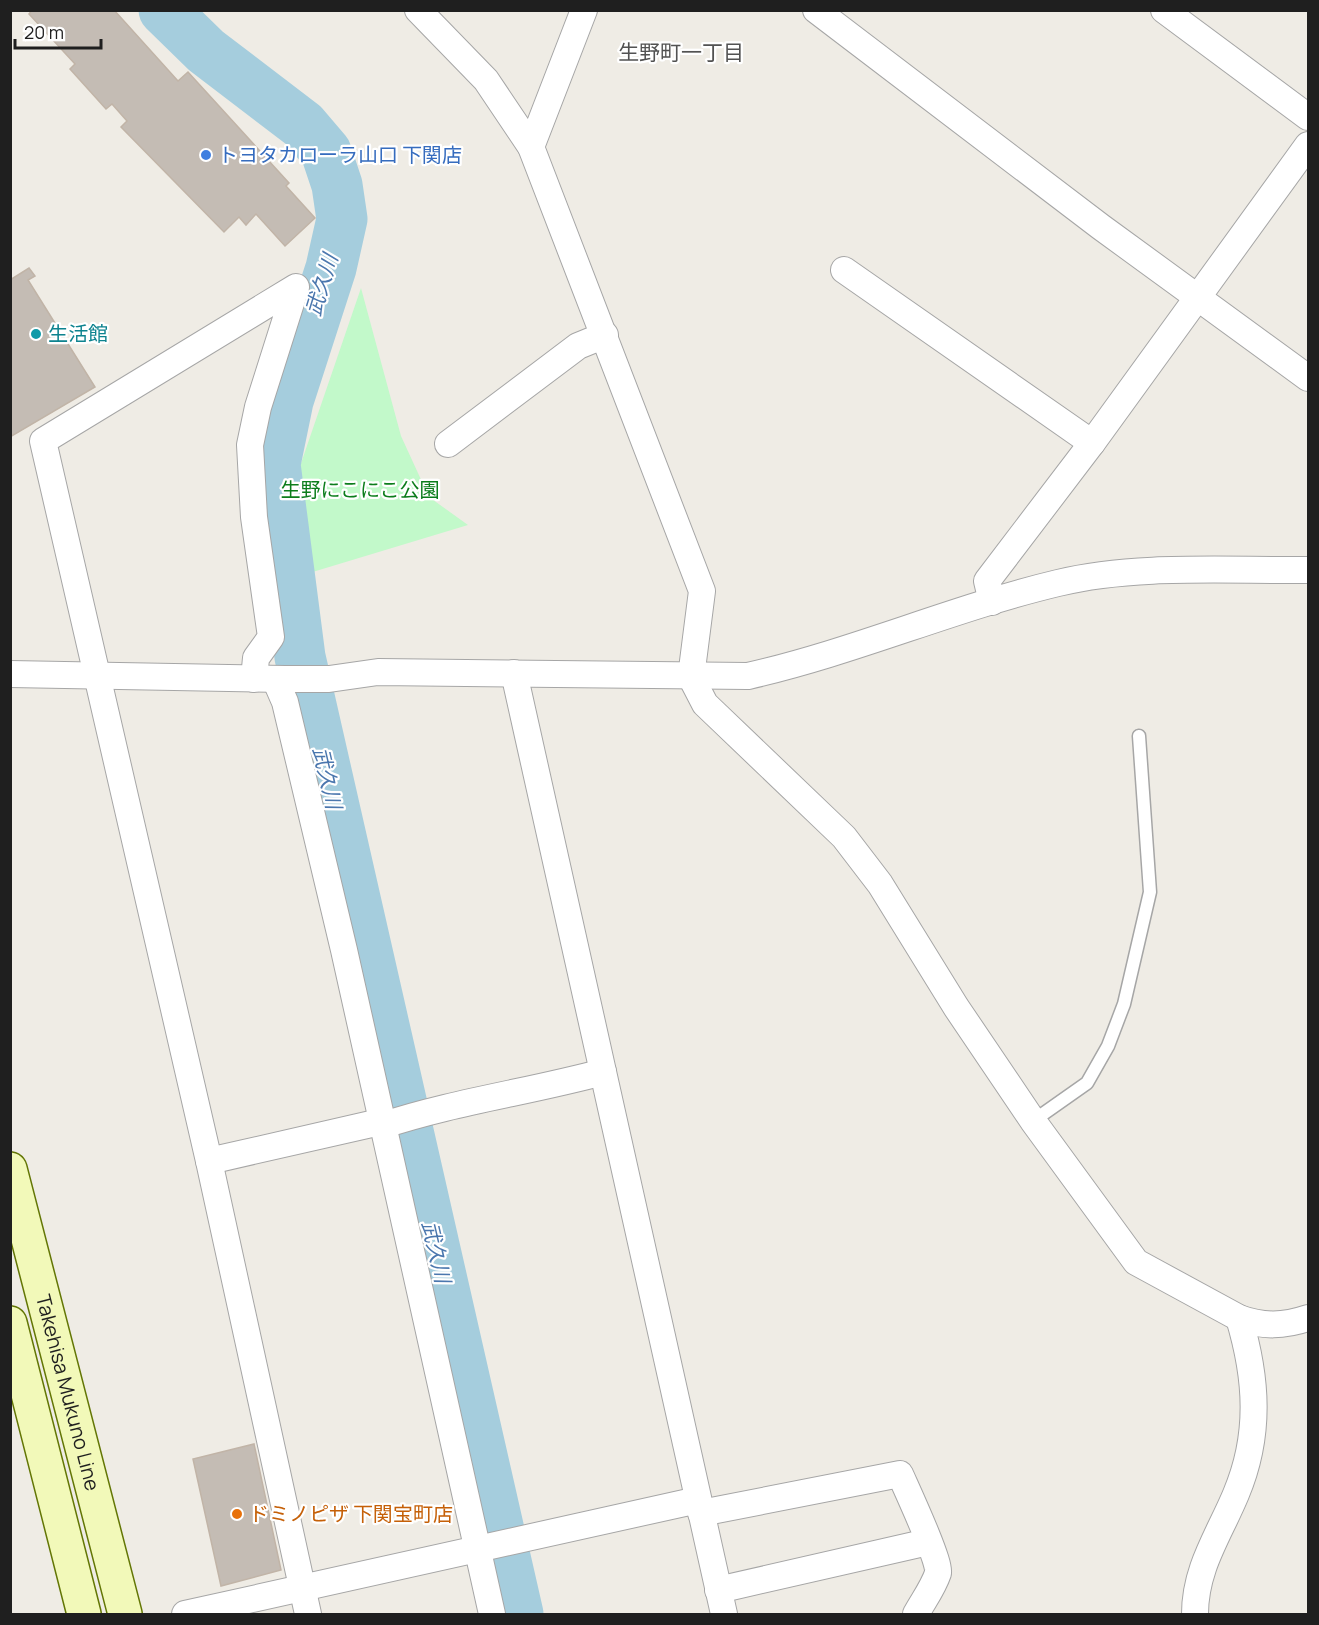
<svg xmlns="http://www.w3.org/2000/svg" width="1319" height="1625" font-family="Manrope,'Noto Sans JP',sans-serif">
	<style>
		.park { fill: #c2f9ca }
		.lines { fill: none; stroke-linecap: round; stroke-linejoin: round }
		.river { stroke: #a5cddd; stroke-width: 51 }
		.building { fill: #c4bcb4; stroke: #c1b4a7; stroke-width: 1.5 }
		.service-casing { stroke: #a6a6a6; stroke-width: 15 }
		.minor-casing { stroke: #a6a6a6; stroke-width: 28 }
		.secondary-casing { stroke: #637605; stroke-width: 36 }
		.service { stroke: #fff; stroke-width: 12 }
		.minor { stroke: #fff; stroke-width: 26 }
		.secondary { stroke: #f2f9b9; stroke-width: 33 }
		.shop-dot { fill: #3f7fe0; stroke: #fff; stroke-width: 2 }
		.culture-dot { fill: #0f9aa8; stroke: #fff; stroke-width: 2 }
		.food-dot { fill: #e8710a; stroke: #fff; stroke-width: 2 }
		.labels { text-anchor: middle; stroke-width: 4.5; stroke-linejoin: round; paint-order: stroke }
		.shop-label { font-size: 20px; fill: #366cbe; stroke: #fff; text-anchor: start }
		.culture-label { font-size: 20px; fill: #0d838f; stroke: #fff; text-anchor: start }
		.park-label { font-size: 20px; fill: #0c7d1c; stroke: #fff }
		.street-label { font-size: 20px; fill: #1f1f1f; stroke: #fff }
		.food-label { font-size: 20px; fill: #c56008; stroke: #fff; text-anchor: start }
		.neighbourhood-label { font-size: 21px; fill: #525252; stroke: #fff }
		.water-label { font-size: 21px; font-style: italic; fill: #4b77ae; stroke: #fff }
	</style>
	<rect width="100%" height="100%" fill="#efece5"/>
	<path class="park" d="M361 288 401 436 429 497 468 525 306 574 298 472Z"/>
	<g class="lines">
		<path class="river" d="M164 10 206 51 303 125 326 152 337 185 342 219 331 268 288 401 275 464 300 657 518 1614"/>
	</g>
	<g class="building">
		<path d="M32 10H114L178 81 188 72 289 183 286 186 315 218 285 246 256 214 246 225 239 217 224 232 121 127 127 121 112 104 106 109 70 69 75 64 29 14Z"/>
		<path d="M29 268 35 276 28 280 95 387 10 437V280Z"/>
		<path d="M254 1444 281 1570 221 1586 193 1459Z"/>
	</g>
	<g class="lines">
		<defs>
			<path id="service" d="M1033 1121 1087 1083 1108 1046 1124 1004 1150 892 1139 736"/>
			<g id="minor">
				<path d="M418 10 486 80 531 147 702 591 691 677 705 704 844 837 880 884 956 1007 1033 1121 1136 1262 1239 1318C1263 1327 1284 1326 1308 1318"/>
				<path d="M816 10 1101 227 1308 378"/>
				<path d="M1164 10 1308 117"/>
				<path d="M531 147 584 10"/>
				<path d="M844 270 1092 443"/>
				<path d="M448 444 578 346 605 335"/>
				<path d="M992 602 987 581 1092 443 1308 145"/>
				<path d="M514 673 724 1614"/>
				<path d="M10 674 285 679H329L378 672 748 676C854 652 953 608 1058 583 1135 564 1230 571 1308 570"/>
				<path d="M254 679 256 658 271 637 254 517 250 445 258 407 296 287 43 441 209 1161 308 1614"/>
				<path d="M275 679 285 702 344 950 492 1614"/>
				<path d="M381 1126C453 1102 529 1092 603 1072"/>
				<path d="M209 1161 380 1122"/>
				<path d="M701 1513 900 1474C907 1490 941 1563 938 1573 933 1588 923 1601 916 1614"/>
				<path d="M718 1590 928 1542"/>
				<path d="M185 1614 698 1500"/>
				<path d="M1195 1614C1195 1568 1219 1535 1236 1494 1261 1435 1257 1378 1239 1318"/>
			</g>
			<g id="secondary">
				<path id="s1" d="M10 1169 125 1614"/>
				<path d="M10 1323 84 1614"/>
			</g>
		</defs>
		<use href="#service" class="service-casing"/>
		<use href="#minor" class="minor-casing"/>
		<use href="#secondary" class="secondary-casing"/>
		<use href="#service" class="service"/>
		<use href="#minor" class="minor"/>
		<use href="#secondary" class="secondary"/>
	</g>
	<circle class="shop-dot" cx="206" cy="155" r="6"/>
	<circle class="culture-dot" cx="36" cy="334" r="6"/>
	<circle class="food-dot" cx="237" cy="1514" r="6"/>
	<g class="labels">
		<g class="shop-label">
			<text x="218" y="162">トヨタカローラ山口 下関店</text>
		</g>
		<g class="culture-label">
			<text x="48" y="341">生活館</text>
		</g>
		<g class="park-label">
			<text x="360" y="497">生野にこにこ公園</text>
		</g>
		<g class="street-label">
			<text dy="7" stroke="none"><textPath href="#s1" startOffset="231">Takehisa Mukuno Line</textPath></text>
		</g>
		<g class="food-label">
			<text x="249" y="1521">ドミノピザ 下関宝町店</text>
		</g>
		<g class="neighbourhood-label">
			<text x="681" y="60">生野町一丁目</text>
		</g>
		<g class="water-label">
			<text transform="translate(322 285) rotate(-73)" y="7">武久川</text>
			<text transform="translate(327 778) rotate(77)" y="7">武久川</text>
			<text transform="translate(436 1252) rotate(77)" y="7">武久川</text>
		</g>
	</g>
	<rect width="1319" height="1625" fill="none" stroke="#1f1f1f" stroke-width="24"/>
	<path d="M15 39v9h86v-9" fill="none" stroke="#1f1f1f" stroke-width="3"/>
	<text x="24" y="39" font-size="18" fill="#1f1f1f" stroke="#ffffff" stroke-width="4.5" paint-order="stroke">20 m</text>
</svg>
